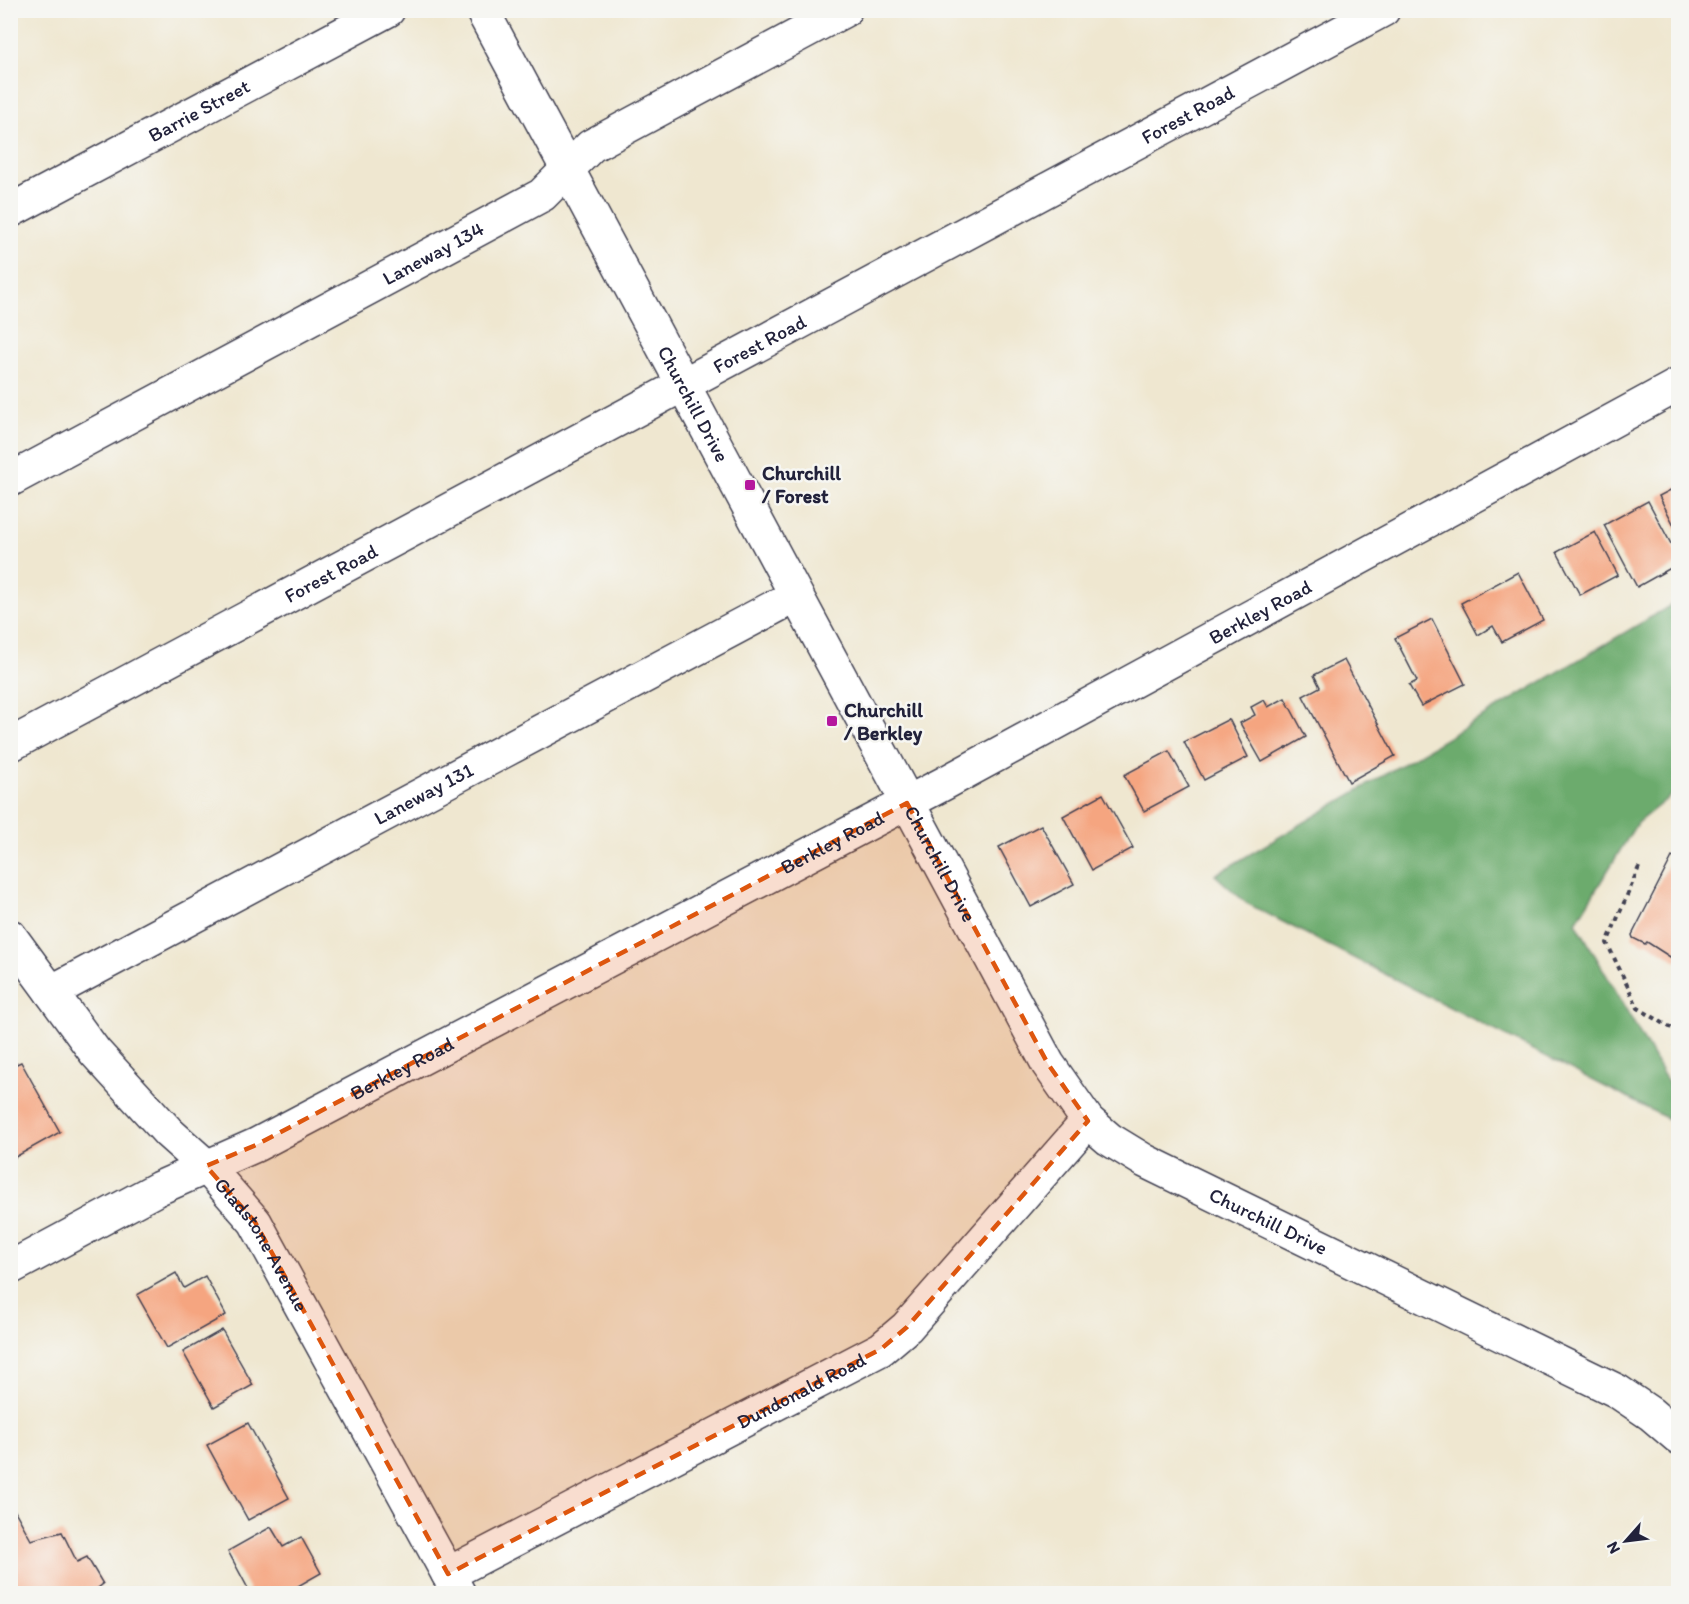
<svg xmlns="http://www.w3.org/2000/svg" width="1689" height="1604" font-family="Itim,sans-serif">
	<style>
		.forest { fill: #6cab6d; stroke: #476654; stroke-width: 1.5 }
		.building { fill: #f5a580 }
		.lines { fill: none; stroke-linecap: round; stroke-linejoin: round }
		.minor-casing { stroke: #414051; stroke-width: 36 }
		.path { stroke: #414051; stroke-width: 4; stroke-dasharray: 4.5 4.5; stroke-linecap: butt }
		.minor { stroke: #fff; stroke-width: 33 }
		.marked { fill: #de560e; fill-opacity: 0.2; stroke: #de560e; stroke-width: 4.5; stroke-dasharray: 12 8; stroke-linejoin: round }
		.poi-dot { fill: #b5179e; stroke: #f6f6f2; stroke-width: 2 }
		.labels { text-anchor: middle; stroke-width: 5; stroke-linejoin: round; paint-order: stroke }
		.street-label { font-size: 20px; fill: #22223b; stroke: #f6f6f2 }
		.poi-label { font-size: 20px; font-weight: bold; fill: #22223b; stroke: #f6f6f2; text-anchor: start }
	</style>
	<rect width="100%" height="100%" fill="#f6f6f2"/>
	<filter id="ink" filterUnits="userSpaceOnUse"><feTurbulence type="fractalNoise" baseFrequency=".0167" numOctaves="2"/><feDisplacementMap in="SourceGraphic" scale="12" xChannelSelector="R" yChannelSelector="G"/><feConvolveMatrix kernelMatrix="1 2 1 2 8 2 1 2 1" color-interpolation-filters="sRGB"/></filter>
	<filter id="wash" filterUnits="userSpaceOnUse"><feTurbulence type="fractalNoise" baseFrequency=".008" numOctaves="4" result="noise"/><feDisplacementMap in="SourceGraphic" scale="24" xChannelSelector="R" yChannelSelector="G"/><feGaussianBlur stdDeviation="1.35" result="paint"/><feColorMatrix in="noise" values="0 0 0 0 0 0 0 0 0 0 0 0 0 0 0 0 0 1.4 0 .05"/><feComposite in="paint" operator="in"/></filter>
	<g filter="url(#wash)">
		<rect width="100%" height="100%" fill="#efe7d0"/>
		<path class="forest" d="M1678 601V790L1637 823 1576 922 1678 1100V1124L1246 903 1215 875Z"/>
		<g id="blocks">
			<g class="building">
				<path d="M1678 486V533L1659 496Z"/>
				<path d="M1648 501 1678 557V564L1637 587 1604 525Z"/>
				<path d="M1595 532 1618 575 1580 595 1557 552Z"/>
				<path d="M1518 572 1543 620 1502 642 1493 626 1478 635 1461 603Z"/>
				<path d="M1432 619 1465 684 1421 706 1409 685 1417 681 1395 638Z"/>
				<path d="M1344 660 1395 756 1349 782 1303 696 1320 687 1314 675Z"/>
				<path d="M1285 698 1306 737 1262 762 1240 723 1255 715 1251 707 1264 700 1268 707Z"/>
				<path d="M1229 719 1248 757 1204 780 1184 742Z"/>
				<path d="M1169 751 1189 787 1144 811 1124 775Z"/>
				<path d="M1103 794 1133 848 1092 870 1063 816Z"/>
				<path d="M1041 825 1074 884 1031 907 999 847Z"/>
				<path d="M1672 857 1678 861V962L1647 942 1645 944 1633 938 1632 935Z"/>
				<path d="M21 1062 60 1132 10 1160V1067Z"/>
				<path d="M176 1273 184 1288 205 1276 226 1315 167 1348 137 1295Z"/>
				<path d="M222 1330 253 1385 214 1407 183 1352Z"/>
				<path d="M248 1423 289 1498 248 1520 207 1445Z"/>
				<path d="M10 1502 31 1540 62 1532 77 1562 87 1557 103 1584 90 1594H10Z"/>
				<path d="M271 1527 283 1547 301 1537 321 1573 284 1594H251L228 1551Z"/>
			</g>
		</g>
	</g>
	<g filter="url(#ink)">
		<use href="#blocks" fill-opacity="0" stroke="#414051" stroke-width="1.5"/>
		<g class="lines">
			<defs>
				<g id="minor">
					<path id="s1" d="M482 10 1048 1064 1088 1121 1109 1139 1145 1161 1617 1391 1651 1414 1678 1437"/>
					<path id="s2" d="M10 211 388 10"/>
					<path id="s3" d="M10 480 542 195 591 146 845 10"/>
					<path id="s4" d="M10 745 1383 10"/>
					<path id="s5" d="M10 936 95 1052 169 1133 206 1166 255 1222 459 1594"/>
					<path id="s6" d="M51 992 795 596"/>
					<path id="s7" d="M10 1268 159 1188 256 1145 945 783 1678 385"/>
					<path id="s8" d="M448 1574 881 1349 907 1327 1088 1121"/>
				</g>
			</defs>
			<use href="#minor" class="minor-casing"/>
			<path class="path" d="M1639 867 1607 943 1638 1008 1678 1032"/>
			<use href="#minor" class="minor"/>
		</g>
	</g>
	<path class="marked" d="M907 803 1048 1064 1088 1121 907 1327 881 1349 448 1574 255 1222 206 1166 256 1145Z"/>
	<g class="poi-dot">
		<rect x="744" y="479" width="12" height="12" rx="3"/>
		<rect x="826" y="715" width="12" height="12" rx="3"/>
	</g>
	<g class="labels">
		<g class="street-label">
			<text dy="7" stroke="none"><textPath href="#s2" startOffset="214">Barrie Street</textPath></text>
			<text dy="7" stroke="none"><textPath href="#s4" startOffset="1336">Forest Road</textPath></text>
			<text dy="7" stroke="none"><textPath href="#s3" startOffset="480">Laneway 134</textPath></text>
			<text dy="7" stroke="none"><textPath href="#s4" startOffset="850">Forest Road</textPath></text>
			<text dy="7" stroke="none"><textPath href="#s1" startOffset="447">Churchill Drive</textPath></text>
			<text dy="7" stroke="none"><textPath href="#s4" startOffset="364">Forest Road</textPath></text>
			<text dy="7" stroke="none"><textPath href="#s7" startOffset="1412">Berkley Road</textPath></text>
			<text dy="7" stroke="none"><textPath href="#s6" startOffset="422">Laneway 131</textPath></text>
			<text dy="7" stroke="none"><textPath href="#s7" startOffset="926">Berkley Road</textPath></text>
			<text dy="7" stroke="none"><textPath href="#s1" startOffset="969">Churchill Drive</textPath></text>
			<text dy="7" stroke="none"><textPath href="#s7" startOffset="440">Berkley Road</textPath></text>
			<text dy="7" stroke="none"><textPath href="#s1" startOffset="1473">Churchill Drive</textPath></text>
			<text dy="7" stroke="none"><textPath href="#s5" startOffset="400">Gladstone Avenue</textPath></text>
			<text dy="7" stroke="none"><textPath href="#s8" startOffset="398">Dundonald Road</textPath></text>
		</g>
		<g class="poi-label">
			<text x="762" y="480">Churchill<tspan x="762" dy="23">/ Forest</tspan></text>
			<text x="844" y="717">Churchill<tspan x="844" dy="23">/ Berkley</tspan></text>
		</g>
	</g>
	<rect width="1689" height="1604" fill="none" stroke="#f6f6f2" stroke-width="36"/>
	<g transform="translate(1626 1541) rotate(242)" stroke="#f6f6f2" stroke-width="4.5" paint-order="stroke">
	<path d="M0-4.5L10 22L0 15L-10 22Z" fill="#22223b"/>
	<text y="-9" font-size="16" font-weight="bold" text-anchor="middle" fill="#22223b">N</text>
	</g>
</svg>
